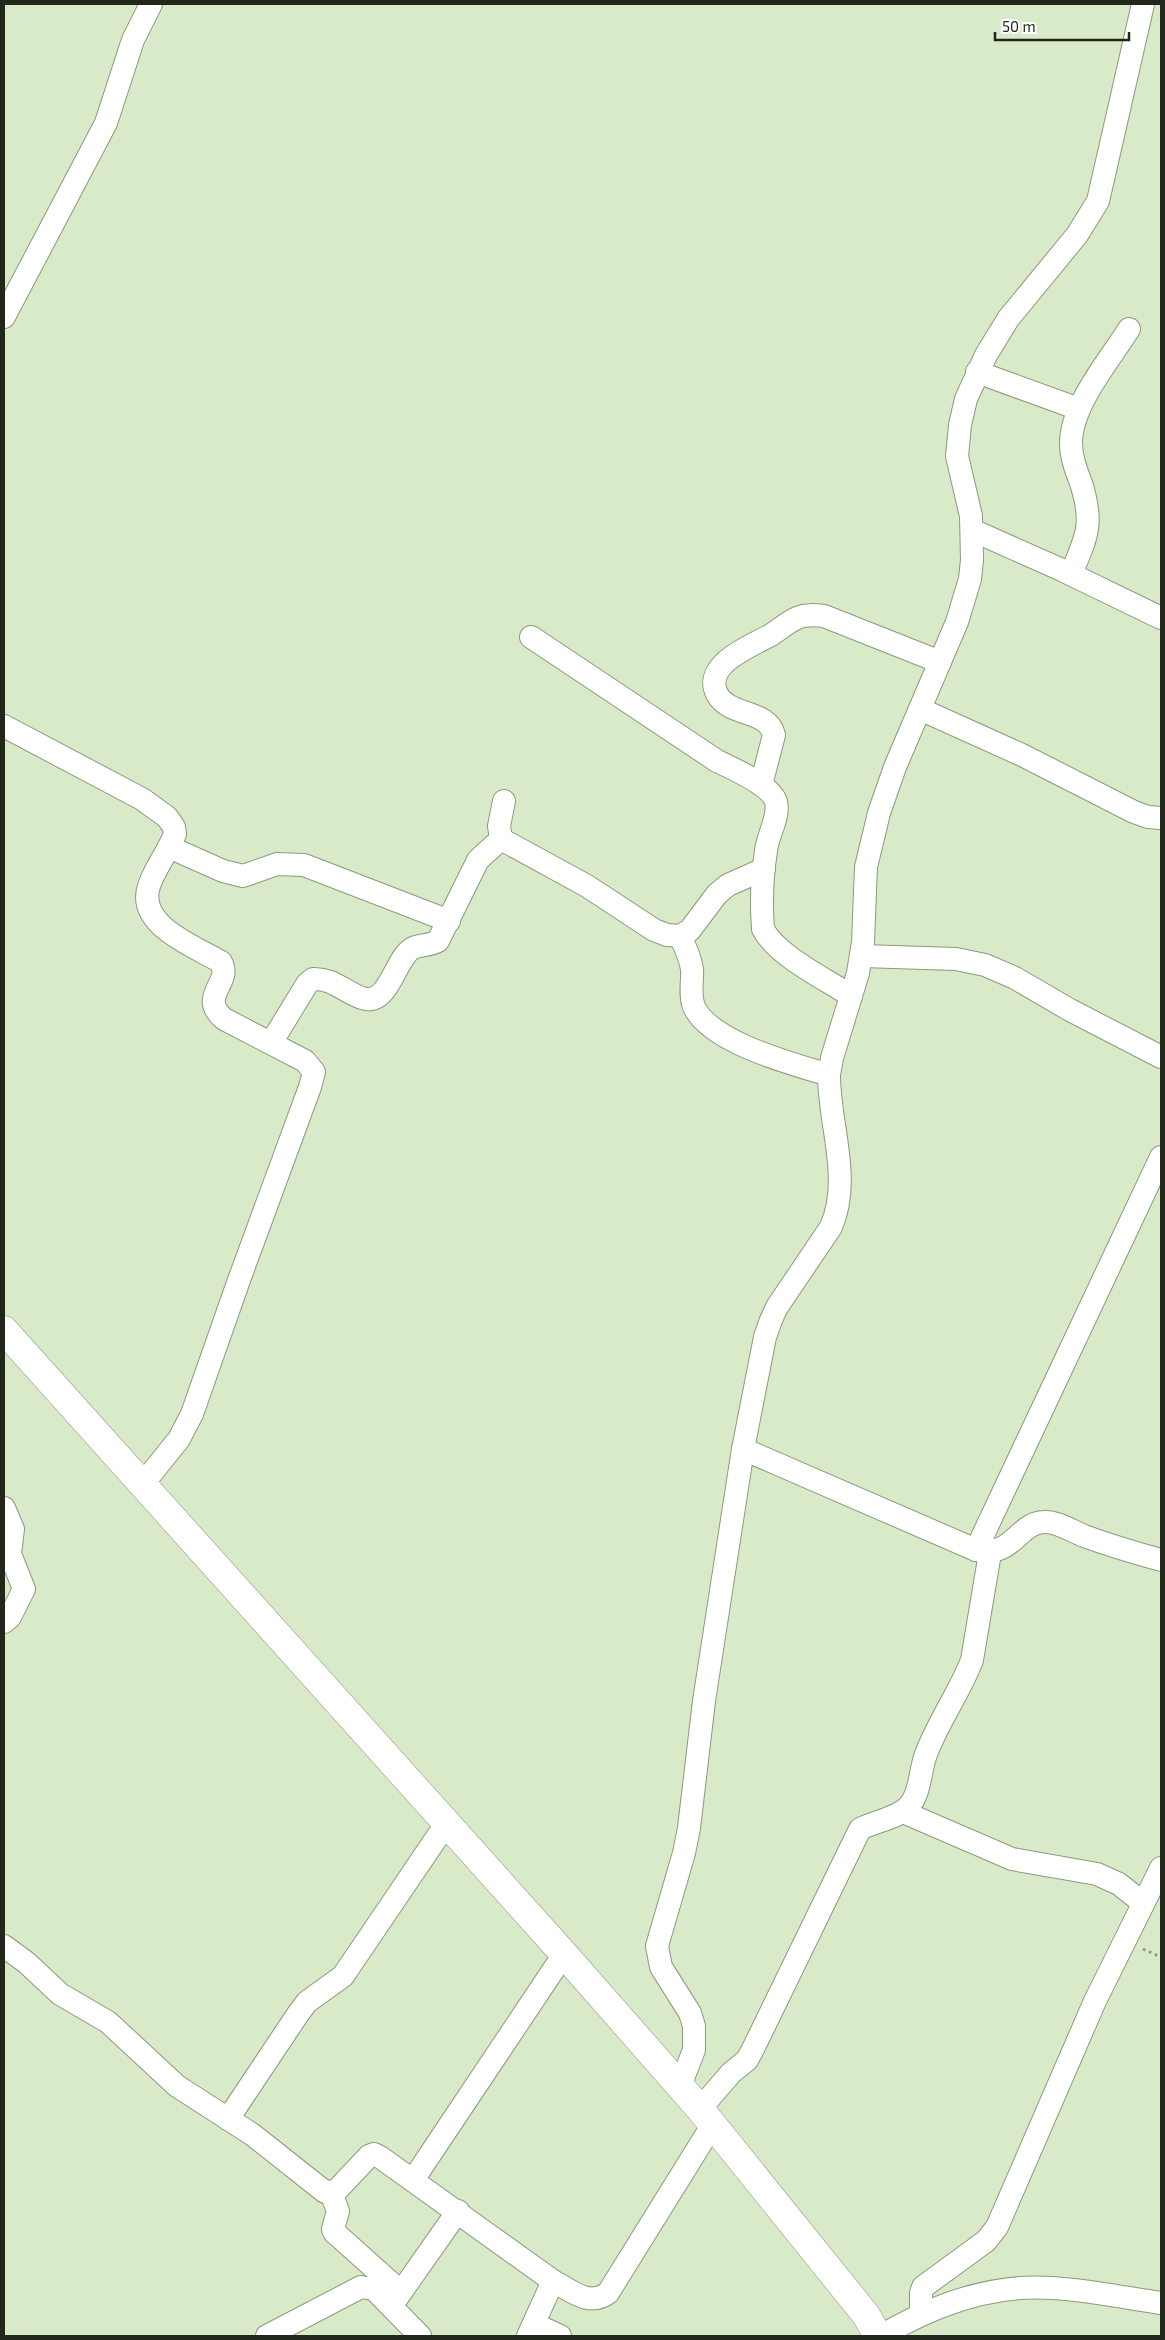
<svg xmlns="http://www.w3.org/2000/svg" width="1165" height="2340" font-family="'Exo 2',sans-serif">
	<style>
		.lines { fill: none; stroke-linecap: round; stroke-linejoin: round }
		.minor-casing { stroke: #8b9a7b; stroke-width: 24 }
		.major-casing { stroke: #8b9a7b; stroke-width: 29 }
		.path { stroke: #8c9980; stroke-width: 3; stroke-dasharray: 2.5 4; stroke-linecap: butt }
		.minor { stroke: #fff; stroke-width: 22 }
		.major { stroke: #fff; stroke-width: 28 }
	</style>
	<rect width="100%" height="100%" fill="#d8eac8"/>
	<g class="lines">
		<defs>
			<g id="minor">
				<path d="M4 317 106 123 133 40 151 4"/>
				<path d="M977 372 1079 409"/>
				<path d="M972 530 1062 570 1161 618"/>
				<path d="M1071 574C1087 536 1094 524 1081 483 1076 470 1071 457 1071 443 1071 405 1109 361 1129 329"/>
				<path d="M531 637 717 761C732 768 772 786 776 802 780 817 767 836 766 851 762 876 761 903 763 929 777 956 826 979 851 996"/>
				<path d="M920 709 1022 755 1134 812 1148 817 1161 818"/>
				<path d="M4 726 142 799 167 817 174 827 175 834C168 852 155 868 149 886 136 925 194 946 221 962 233 983 197 996 224 1019L305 1061 314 1072 310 1087 239 1280 192 1414 179 1439 142 1485"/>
				<path d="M761 785 774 735C768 709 729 717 717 694 702 664 753 645 771 635 780 629 788 622 797 618 806 614 815 615 824 616L940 662"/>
				<path d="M504 801 499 826 501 839 587 886 654 930 667 935 680 936 690 930 717 894 728 885 764 869"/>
				<path d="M169 847 223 871 243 876 277 864 304 865 449 921"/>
				<path d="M680 936C685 946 690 957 692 969 693 981 689 994 694 1007 711 1043 793 1064 829 1075"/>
				<path d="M862 956 956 959 985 965 1015 978 1070 1010 1161 1057"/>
				<path d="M271 1043 307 984 313 979C333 978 344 992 362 998 389 1008 395 957 413 948 421 944 430 946 438 941L478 860 501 839"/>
				<path d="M743 1449 976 1550C1014 1558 1017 1523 1044 1522 1056 1521 1072 1531 1084 1536 1109 1545 1135 1553 1161 1560"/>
				<path d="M4 1508 13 1529 10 1554 24 1589 10 1617 4 1622"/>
				<path d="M976 1550 1161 1157"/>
				<path d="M903 1812 1012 1859 1097 1874 1119 1884 1143 1903"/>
				<path d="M4 1946 27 1963 60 1994 108 2022 177 2086 253 2135 325 2192 336 2191 369 2156 374 2154 380 2157 553 2281"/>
				<path d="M680 2086 694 2050V2026L690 2013 661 1967 657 1946 684 1853 689 1828 704 1701 743 1449 765 1337 771 1320 777 1307 831 1227C852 1179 829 1125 829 1075L832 1058 858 973 863 942 866 867 879 813 895 767 957 622 970 579 972 560 971 516 957 456 960 425 966 399 986 355 1008 319 1077 235 1098 201 1143 4"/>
				<path d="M700 2109 731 2073 747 2060 753 2049 860 1829C875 1821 896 1819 908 1807 920 1795 920 1772 925 1757 937 1723 959 1694 972 1660L990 1553"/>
				<path d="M228 2119 298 2014 307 2002 343 1976 446 1824"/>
				<path d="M413 2180 564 1954"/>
				<path d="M331 2193 338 2211 333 2229 334 2232 401 2292"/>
				<path d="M392 2305 458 2211"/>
				<path d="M921 2314V2293L923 2287 986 2241 997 2227 1095 2001 1161 1868"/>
				<path d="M534 2324 560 2336"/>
				<path d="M267 2336 361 2287 374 2289 420 2336"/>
				<path d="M528 2336 553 2281C572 2291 589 2307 608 2293L713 2124"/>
				<path d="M881 2336C924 2311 969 2292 1020 2288 1064 2285 1118 2297 1161 2303"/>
			</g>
			<path id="major" d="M4 1330 564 1954 700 2109 866 2315 878 2336"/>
		</defs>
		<use href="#minor" class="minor-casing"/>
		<use href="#major" class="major-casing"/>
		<path class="path" d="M1143 1949 1161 1957"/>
		<use href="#minor" class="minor"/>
		<use href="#major" class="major"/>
	</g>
	<rect width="1165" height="2340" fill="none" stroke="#21281b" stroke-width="10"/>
	<path d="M995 32v8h134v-8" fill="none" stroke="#21281b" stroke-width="2.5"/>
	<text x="1002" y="32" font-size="15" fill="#21281b" stroke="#ffffff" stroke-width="4" paint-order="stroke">50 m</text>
</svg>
